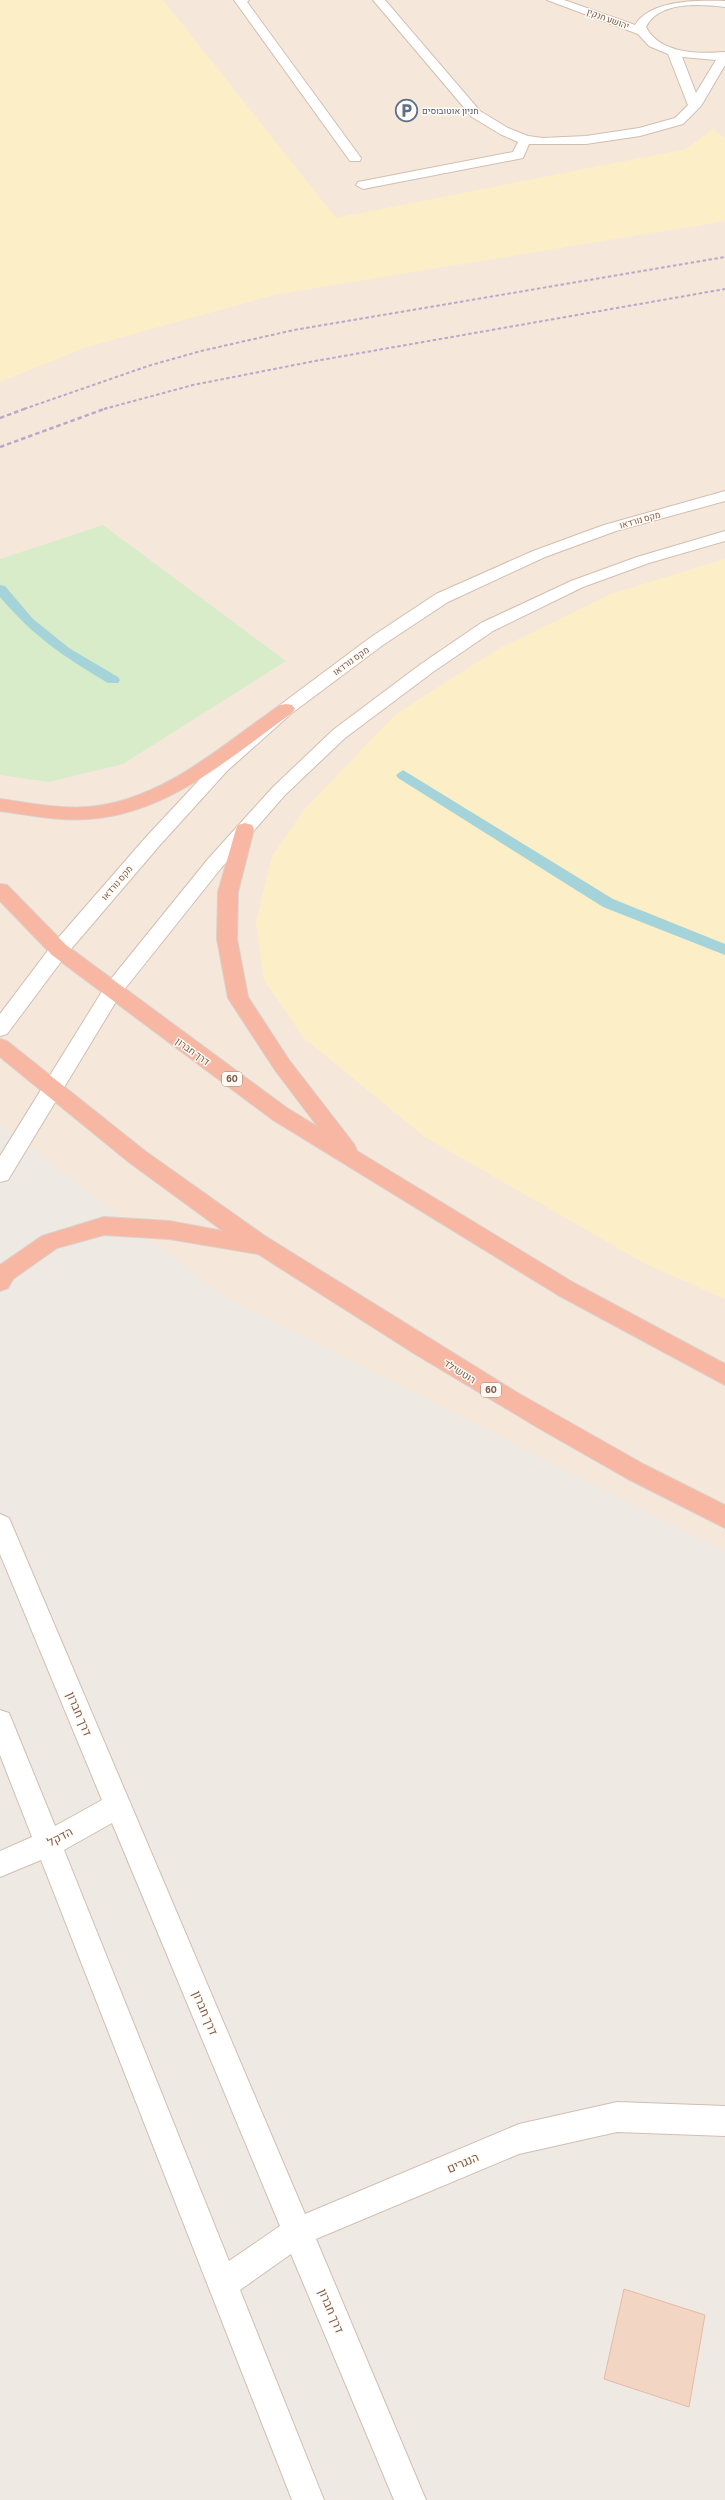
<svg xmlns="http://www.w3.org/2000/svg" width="725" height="2500" font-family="Commissioner,Heebo,sans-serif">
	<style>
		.residential { fill: #f5e8da }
		.industrial { fill: #efe9e4 }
		.green { fill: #d8ecc9 }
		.sand { fill: #fcefc7 }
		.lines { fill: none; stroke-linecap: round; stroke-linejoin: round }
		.stream { fill: #a5d3da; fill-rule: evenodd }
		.building { fill: #f3d5c3; stroke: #e6bba3 }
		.minor-casing { stroke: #d1beb0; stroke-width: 2 }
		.highway-casing { stroke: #dad1cd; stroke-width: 2 }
		.minor { fill: #fff; fill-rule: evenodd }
		.highway { fill: #f7b7a3; fill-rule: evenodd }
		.rail-far1 { stroke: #b9a8c9; stroke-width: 2; stroke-dasharray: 3.5 2.5; stroke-linecap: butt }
		.rail { stroke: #b9a8c9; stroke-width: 2.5; stroke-dasharray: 4.5 3; stroke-linecap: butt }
		.labels { text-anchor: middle; stroke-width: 3; stroke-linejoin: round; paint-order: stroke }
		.far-street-label { font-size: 9px; fill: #7a5c4d; stroke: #fffaf3 }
		.far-service-label { font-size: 9px; fill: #4e5e75; stroke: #fffaf3; text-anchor: start }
		.shield { fill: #fffaf3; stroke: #a28b7f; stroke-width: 1 }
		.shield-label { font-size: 9px; font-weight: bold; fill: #7a5c4d }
		.street-label { font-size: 10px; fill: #7a5c4d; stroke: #fffaf3 }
		.near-street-label { font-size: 12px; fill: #7a5c4d; stroke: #fffaf3 }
	</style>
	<rect width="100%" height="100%" fill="#fdf6ec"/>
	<rect class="residential" x="0" y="0" width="725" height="2500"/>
	<path class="industrial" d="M0 1124 225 1297 725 1551V2500H0Z"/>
	<path class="green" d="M103 525 286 661 123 764 49 782 0 775V559Z"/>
	<g class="sand">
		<path d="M0 0H163L336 218 686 149 713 129 725 138V221L273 295 87 347 0 382Z"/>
		<path d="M725 559V1299L644 1263 425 1137 304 1038 264 980 256 923 272 856 304 810 396 714 498 649 611 594Z"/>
	</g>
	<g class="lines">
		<g class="stream">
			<path d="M0 585 5 586 33 619 69 648 118 677 120 680 118 683H108C63 656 35 638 0 597Z"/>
			<path d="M403 770 613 899 725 944V955L603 907 398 778 396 775Z"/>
		</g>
	</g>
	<path class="building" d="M624 2289 705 2315 689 2407 604 2379Z"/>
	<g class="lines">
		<defs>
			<g id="minor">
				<path d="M234 0H249L247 2 361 158 360 161H350Z"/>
				<path d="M373 0H385L480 111 508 128 528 136 543 138 586 136 639 128 675 118 688 105 668 54 649 46 638 34 547 0H564L635 25C650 0 696 0 725 1V7C700 4 659 1 646 27 660 54 698 54 725 52V65L701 106 683 124 640 136 586 144H529L523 158 363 189 356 185 358 182 513 152 518 142 500 134 472 117ZM682 57 716 60 696 93Z"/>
				<path d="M725 491V501L616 531 545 557 448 602 383 645 292 713 227 771 160 845 66 955 7 1034 0 1036V1014L52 945 146 837 215 763 280 705 371 637 436 594 533 551 604 525Z"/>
				<path d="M725 531V541L649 563 583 587 493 631 433 672 345 738 285 795 222 867 120 995 8 1180 0 1182V1156L106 985 208 859 273 787 333 730 421 664 481 623 571 581 637 557Z"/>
				<path d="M0 1514 9 1518 12 1525 305 2214 519 2124 617 2102 725 2106V2136L617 2132 519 2154 316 2239 426 2500H394L291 2254 240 2290 324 2500H292L41 1860 0 1877V1851L32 1837 0 1755V1710L9 1713 55 1826 102 1800 0 1554ZM112 1823 280 2226 229 2261 64 1850Z"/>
			</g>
			<g id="highway">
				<path d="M286 704 292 705 295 709 292 713C230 757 168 814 88 819 58 821 29 815 0 811V799C29 803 59 809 88 807 162 801 221 746 280 705Z"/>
				<path d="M245 823 252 825 254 829 238 892 237 939 248 997 289 1060 354 1144 357 1151 574 1283 725 1364V1385L558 1295 273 1120 52 955 0 901V884L7 885 66 945 287 1108 318 1127 275 1070 228 998 217 939 218 892 236 829 238 825Z"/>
				<path d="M0 1039 7 1041 145 1151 265 1236 516 1392 645 1465 725 1505V1528L628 1479 542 1430 415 1354 258 1254 169 1239 104 1235 57 1248 13 1279 8 1288 0 1291V1265L42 1236 104 1217 169 1221 223 1231 130 1163 0 1057Z"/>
			</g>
		</defs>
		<use href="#minor" class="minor-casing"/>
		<use href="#highway" class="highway-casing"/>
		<use href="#minor" class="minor"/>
		<use href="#highway" class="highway"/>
		<g class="rail-far1">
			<path d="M24 409 148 366 201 351 294 330 725 257"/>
			<path d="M104 409 193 385 315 361 725 289"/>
		</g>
		<g class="rail">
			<path d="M0 418 27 408"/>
			<path d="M0 447 107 408"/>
		</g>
	</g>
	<defs>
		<symbol id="parking-ring" viewBox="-11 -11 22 22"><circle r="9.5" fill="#fffaf3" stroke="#5c6f8a" stroke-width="1.5"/><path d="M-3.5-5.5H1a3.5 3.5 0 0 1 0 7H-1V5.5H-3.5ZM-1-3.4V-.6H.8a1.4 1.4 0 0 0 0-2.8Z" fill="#5c6f8a"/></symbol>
	</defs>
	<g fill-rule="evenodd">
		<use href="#parking-ring" x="394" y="98" width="25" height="25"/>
	</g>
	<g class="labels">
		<g class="far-street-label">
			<text transform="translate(608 19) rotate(20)" y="3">יהושע חנקין</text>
			<text transform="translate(640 520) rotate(-16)" y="3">מקס נורדאו</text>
			<text transform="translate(351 661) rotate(-36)" y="3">מקס נורדאו</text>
			<text transform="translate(117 883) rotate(-49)" y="3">מקס נורדאו</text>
		</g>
		<g class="far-service-label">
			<text x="422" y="114">חניון אוטובוסים</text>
		</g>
		<g class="shield">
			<rect x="222" y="1072" width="20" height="14" rx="3"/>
			<rect x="481" y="1383" width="20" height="14" rx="3"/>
		</g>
		<g class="shield-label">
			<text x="232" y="1082">60</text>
			<text x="491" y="1393">60</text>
		</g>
		<g class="street-label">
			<text transform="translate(193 1051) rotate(36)" y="4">דרך חברון</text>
			<text transform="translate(460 1371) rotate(32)" y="4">רוטשילד</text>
		</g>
		<g class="near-street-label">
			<text transform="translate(79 1714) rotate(67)" y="4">דרך חברון</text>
			<text transform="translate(60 1837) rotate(-28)" y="4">הדקל</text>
			<text transform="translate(205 2013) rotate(67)" y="4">דרך חברון</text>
			<text transform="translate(463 2163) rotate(-23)" y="4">הנגרים</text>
			<text transform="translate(331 2311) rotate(67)" y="4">דרך חברון</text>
		</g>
	</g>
</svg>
